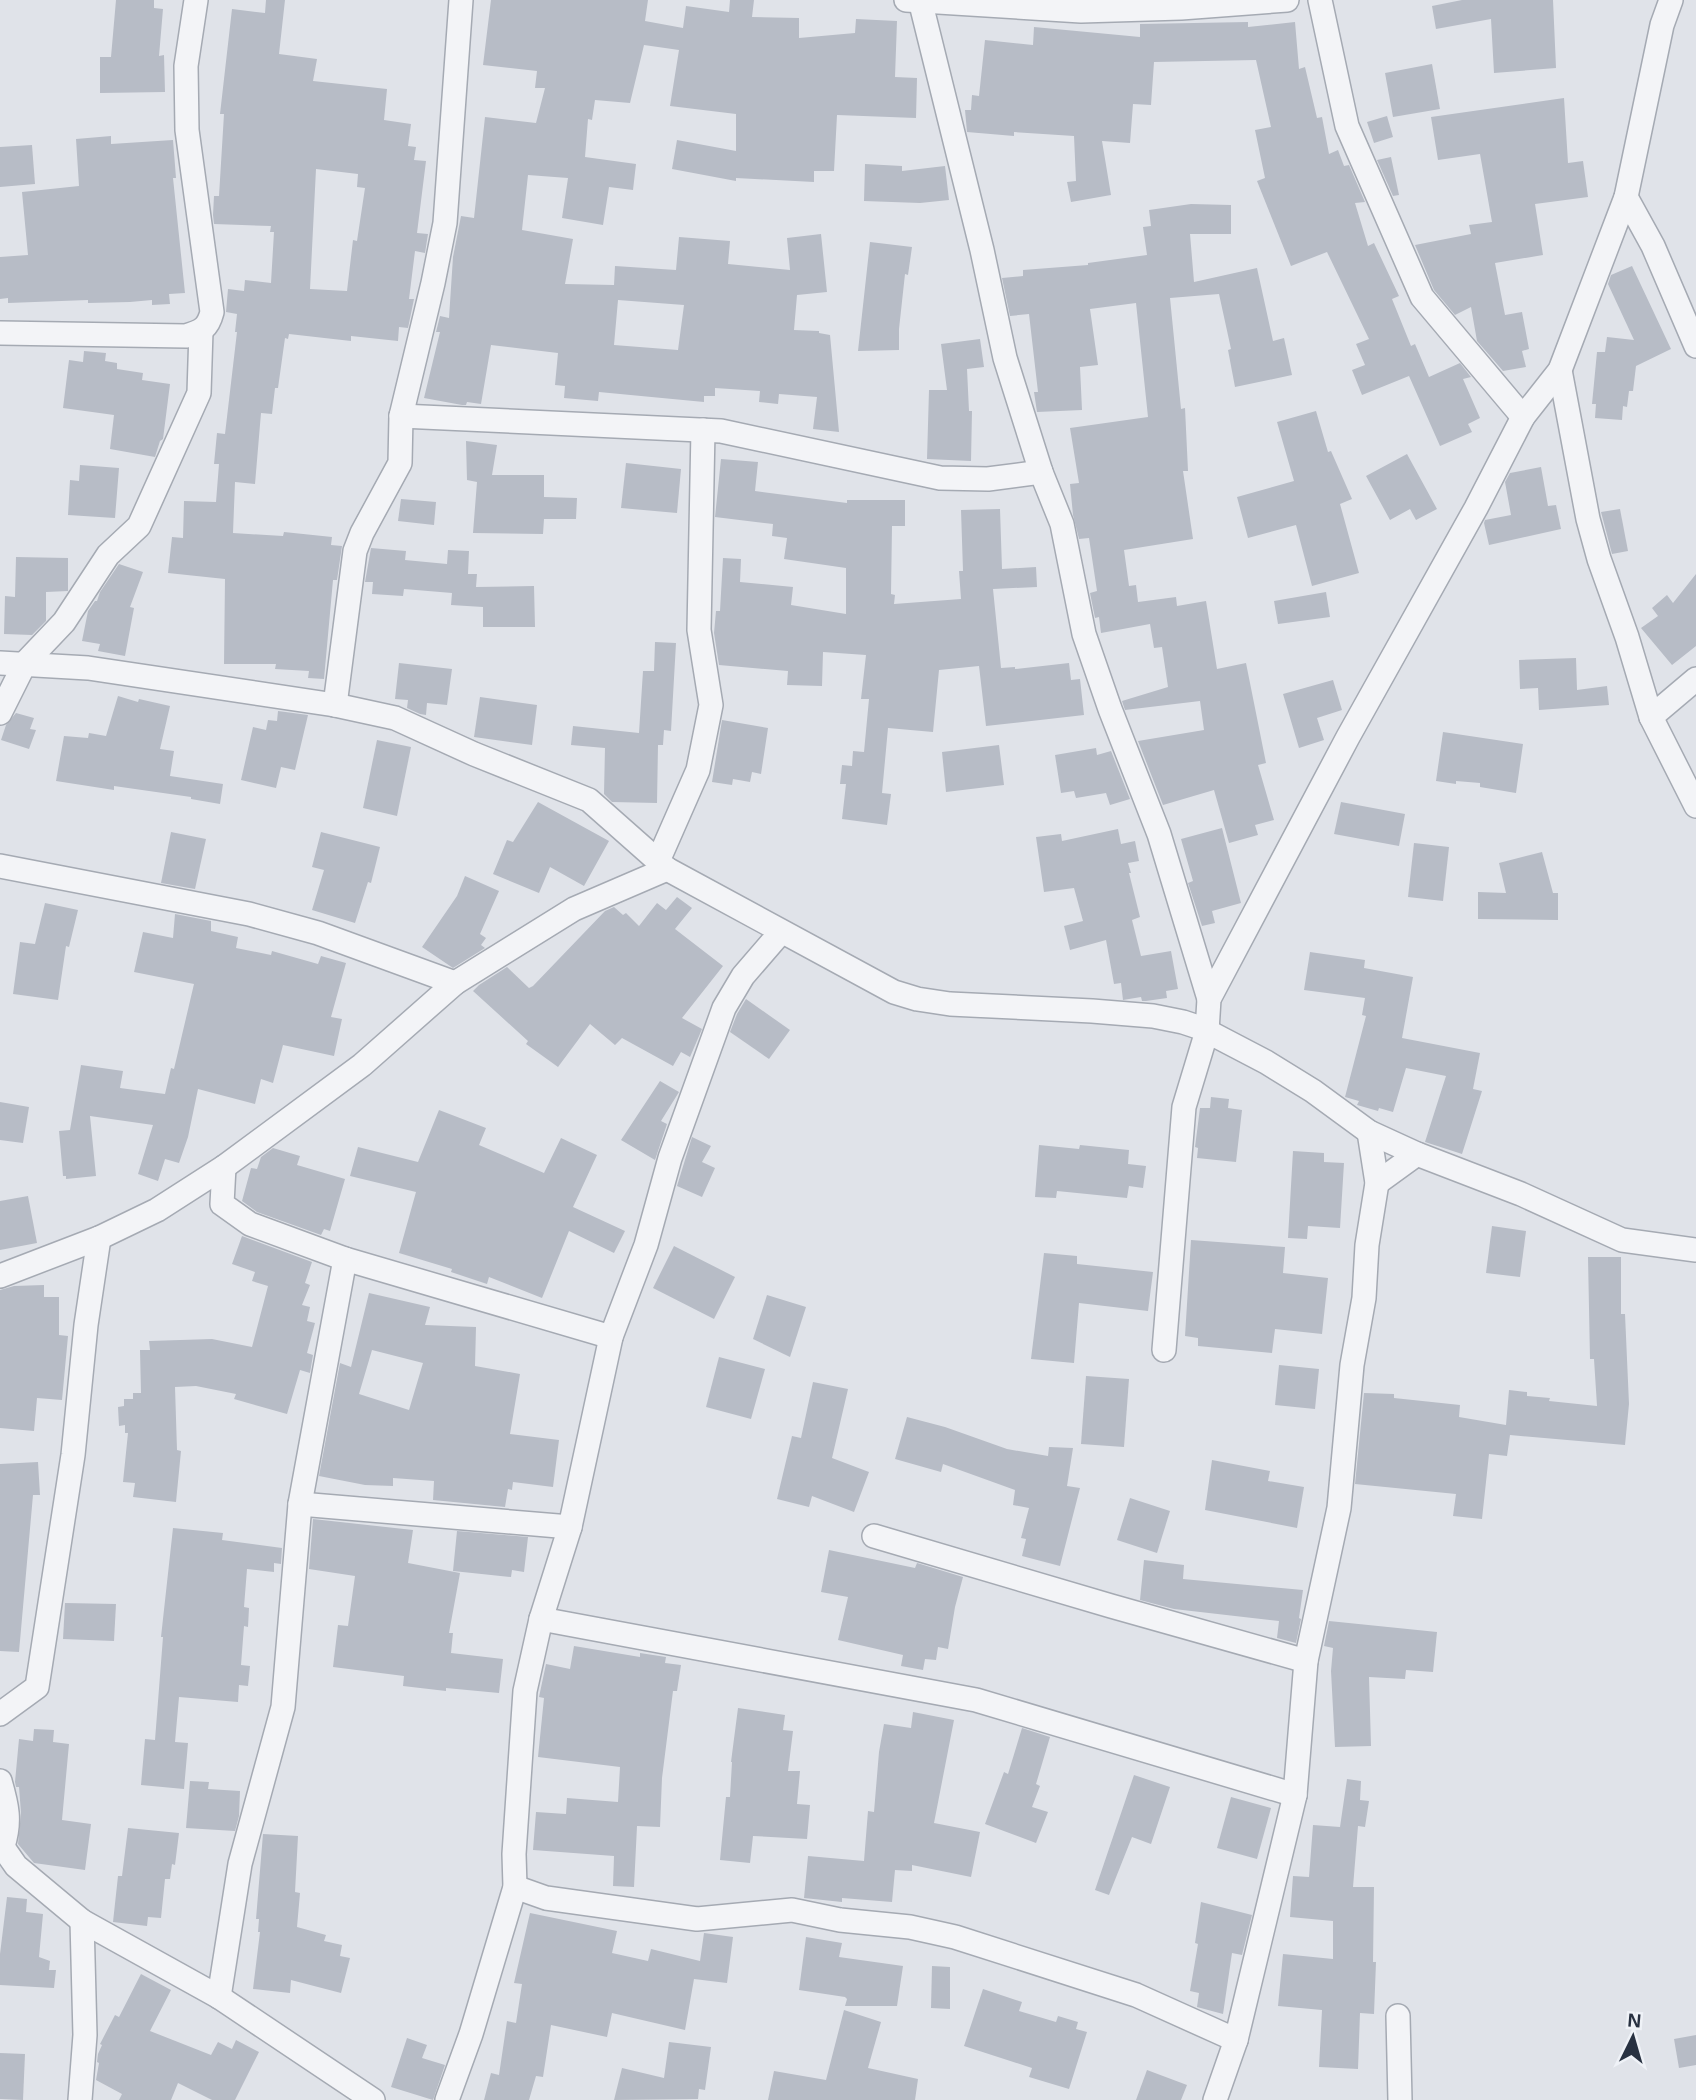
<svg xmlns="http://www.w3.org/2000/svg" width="1696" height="2100" font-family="Arial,sans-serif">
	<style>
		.building { fill: #b7bcc6; fill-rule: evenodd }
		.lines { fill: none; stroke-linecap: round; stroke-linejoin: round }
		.street-casing { stroke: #a5aab3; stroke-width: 26 }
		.street { stroke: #f3f4f7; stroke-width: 23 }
	</style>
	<rect width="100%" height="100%" fill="#e0e3e9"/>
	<g class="building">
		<path d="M116 0H154V8L163 9 159 56 164 55 165 92 100 93V57H111Z"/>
		<path d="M266 0H285L279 54 317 59 313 81 387 89 384 120 411 124 408 146 416 147 414 160 426 161 417 233 428 234 425 253 415 251 409 299H414L408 328 399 327 398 341 351 336V341L289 334 288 339 285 338 278 388H275L272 414 261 413 255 484 235 482 233 533 283 536 284 532 332 537 331 545 342 546 337 580H333L324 679 308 678 309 671 275 669 276 664H224L225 579 168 573 172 537 183 538 184 501 216 502 219 464H214L217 433 225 434 237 332H235L237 314 226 312 228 289 244 291 245 280 271 283 274 232H270L271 226 214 224 213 215 214 196H219L224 114H220L232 9 265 13ZM316 169 358 174 357 187 365 188 357 241 353 240 347 291 310 289Z"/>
		<path d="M491 0H648L645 21 683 28 686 6 729 12 730 0H754L752 17 799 18V38L855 33 856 19 897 21 895 77 917 78 916 118 837 115 834 171H814V182L736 178V181L672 169 677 140 736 151V114L670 106 679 50 644 45 630 103 595 100 592 120 588 119 585 157 636 164 633 190 609 187 603 225 562 218 568 178 528 175 522 230 573 239 565 284 614 285 615 266 676 270 679 237 730 241 728 264 790 270 787 238 821 234 827 292 797 295 794 330 819 331V333L830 335 839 432 813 429 817 397 779 394 778 404 759 402 760 391 715 388V396H704V402L599 392 598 401 564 398 565 386 555 385 558 353 491 345 481 404 467 402 466 405H462L424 398 440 332H436L440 316 449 318 453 257 461 216 474 218 485 117 536 123 545 88H535L537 71 483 65ZM618 300 684 305 678 350 614 345Z"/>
		<path d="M1462 0H1553L1556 68 1494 73 1491 19 1436 29 1432 6Z"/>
		<path d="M1248 22V27L1295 22 1299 69 1305 67 1317 118 1322 117 1329 154 1338 150 1344 166 1349 165 1365 202 1355 203 1368 246 1374 243 1399 296 1392 299 1411 346 1415 344 1429 377 1460 363 1471 377 1463 379 1480 418 1468 424 1472 432 1440 446 1409 376 1362 395 1352 370 1365 365 1356 344 1369 339 1327 252 1291 266 1257 181 1265 178 1255 130 1271 127 1256 60 1154 62 1151 105 1133 104 1130 143 1102 141 1111 195 1071 202 1067 182 1076 181 1074 136 1014 132V136L967 132 965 110H971L972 95 979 96 985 40 1033 45 1034 27 1140 37V24Z"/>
		<path d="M1432 64 1440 109 1393 117 1385 73Z"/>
		<path d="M1564 98 1568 163 1583 161 1588 197 1535 204 1543 255 1495 263 1505 315 1522 312 1529 349 1522 351 1526 367 1503 371 1477 341 1471 307 1455 315 1434 290 1415 245 1471 234 1469 225 1492 222 1480 154 1438 160 1431 117Z"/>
		<path d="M1387 116 1393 137 1374 143 1367 122Z"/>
		<path d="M111 136V144L173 140 176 178H173L185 293 169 294 170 304 152 305V300L130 302 88 303V300L8 303V298L0 299V257L28 255 22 192 79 186 76 139Z"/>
		<path d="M32 145 35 184 0 187V147Z"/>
		<path d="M1391 157 1399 195 1393 196 1377 160Z"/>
		<path d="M865 164 902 166V171L945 166 949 200 920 203 864 201Z"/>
		<path d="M1191 204 1231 205V234H1190L1194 282 1257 268 1273 341 1284 338 1292 375 1235 387 1228 350 1231 349 1219 294 1170 298 1181 409 1185 408 1188 471H1183L1193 539 1124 550 1129 586 1136 585 1138 602 1176 597 1177 606 1206 601 1217 669 1246 663 1266 763 1258 765 1274 820 1255 825 1258 835 1229 843 1214 790 1163 805 1138 741 1204 730 1200 701 1125 710 1122 701 1168 687 1162 647 1154 648 1150 624 1101 633 1099 617 1095 618 1090 593 1097 591 1089 538 1079 539 1073 515 1070 484 1079 483 1070 428 1148 417 1136 303 1090 309 1098 365 1080 367 1082 410 1037 412 1034 392H1038L1029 314 1010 316 1002 278 1023 276V270L1088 265V263L1147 255 1143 227 1151 226 1149 210Z"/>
		<path d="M870 242 912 247 908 275 905 274 899 329V350L858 351Z"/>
		<path d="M1632 266 1671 349 1636 366 1633 391H1629L1627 407 1623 406 1622 420 1595 418 1596 404H1592L1597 352H1605L1607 337 1634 340 1608 284 1611 275Z"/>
		<path d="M980 339 984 367 967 369 969 411H972L971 461 927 459 929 390H947L941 344Z"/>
		<path d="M84 351 106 353 105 361 117 363V369L143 373 142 380 170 384 163 439 160 441 155 457 110 449 114 415 63 408 69 360 83 362Z"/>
		<path d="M1316 411 1328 452 1331 451 1352 499 1340 504 1359 573 1312 586 1296 525 1248 538 1237 497 1294 481 1277 422Z"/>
		<path d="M466 441 497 445 492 475H544V497L577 498 576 519H544L543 534 473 533 477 482 467 480Z"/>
		<path d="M1407 454 1437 509 1416 520 1410 509 1390 520 1366 476Z"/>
		<path d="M721 459 758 462 755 491 847 503V500H905V526H892L891 594 895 595 894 604 961 599 959 571H963L961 510 1000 509 1002 569 1036 567 1037 587 993 589 1001 668 1015 667V669L1069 663 1071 680 1080 679 1084 715 986 726 979 666 939 670 933 732 888 728 882 793 891 794 887 825 842 819 846 784H840L842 765 852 766 853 751 864 752 869 699H861L866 655 823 652 822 686 787 685 788 671 719 665 714 633 716 611H720L723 558 741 559 740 582 793 587 791 605 846 614V568L784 559 787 538 772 536 773 524 715 517Z"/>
		<path d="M626 463 681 469 677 513 621 508Z"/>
		<path d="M80 465 119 468 115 518 68 515 70 480 79 481Z"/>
		<path d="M1541 467 1548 506 1556 505 1561 529 1489 545 1484 523 1485 520 1511 515 1505 482 1510 473Z"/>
		<path d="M401 499 436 502 434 525 398 521Z"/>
		<path d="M1620 509 1628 551 1612 554 1601 512Z"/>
		<path d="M371 548 406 551 405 560 447 564 448 550 469 551 468 574H477L476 587 534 586 535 627H483V607L451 605 452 593 404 589 403 596 372 594 373 582H365Z"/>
		<path d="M16 557 68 558V591L46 592V621L32 635 4 634 5 596 15 597Z"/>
		<path d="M119 564 143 572 130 607 134 608 125 656 98 651 100 644 82 641 88 611 95 601H97L100 592Z"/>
		<path d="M1696 574V646L1672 665 1641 628 1658 616 1652 608 1667 595 1673 603Z"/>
		<path d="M1326 592 1330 617 1278 624 1274 601Z"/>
		<path d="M655 642 676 643 671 731 664 730 663 745H658L657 803 612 802 604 794 605 748 571 745 573 726 639 733 643 671H654Z"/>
		<path d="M1576 658 1577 690 1607 686 1609 705 1539 710 1538 688 1520 689 1519 660Z"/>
		<path d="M399 663 452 669 447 705 427 703 426 715 420 714 407 708 408 700 395 699Z"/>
		<path d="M1333 680 1342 710 1317 718 1324 740 1299 748 1283 694Z"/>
		<path d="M118 696 138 702 139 699 170 706 160 749 174 751 170 776 223 784 220 804 191 799V797L114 786V790L56 781 64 736 88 738 89 733 106 736Z"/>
		<path d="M480 697 537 705 532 745 474 737Z"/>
		<path d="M278 711 308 715 295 770 281 767 276 788 241 780 253 727 266 730 268 720 277 721Z"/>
		<path d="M16 713 34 718 30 729 36 730 29 749 1 740 6 725Z"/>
		<path d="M722 720 768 728 761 774 752 772 750 782 733 779 732 785 712 782Z"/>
		<path d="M1443 732 1523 744 1516 793 1480 787V783L1456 781V784L1436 781Z"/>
		<path d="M377 740 411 747 397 816 363 808Z"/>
		<path d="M999 745 1004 785 946 792 942 752Z"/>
		<path d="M1096 748 1097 755 1111 751 1130 799 1110 805 1106 793 1076 798 1074 791 1061 793 1055 755Z"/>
		<path d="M538 802 609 841 584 886 550 867 539 893 493 874 507 840 513 842Z"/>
		<path d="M1341 802 1405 814 1399 846 1334 834Z"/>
		<path d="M1222 828 1241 903 1212 911 1215 923 1202 926 1188 883 1193 881 1181 839Z"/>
		<path d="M1118 829 1121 844 1135 841 1139 861 1128 863 1131 873H1129L1140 917 1132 920 1141 956 1171 951 1178 989 1166 991 1167 998 1146 1001H1142L1141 997 1123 1000 1121 983 1114 984 1106 940 1070 950 1064 926 1083 921 1074 888 1044 892 1036 837 1061 834 1062 841Z"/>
		<path d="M171 832 206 839 195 889 161 883Z"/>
		<path d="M321 832 380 847 371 883 368 882 355 923 312 910 324 870 312 867Z"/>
		<path d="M1414 843 1449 847 1443 901 1408 897Z"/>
		<path d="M1542 852 1553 893H1558V920L1478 919V892L1506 893 1499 863Z"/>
		<path d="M465 876 499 891 480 934 486 938 481 945 485 948 453 968 422 947 457 896Z"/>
		<path d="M677 897 692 908 675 929 723 966 682 1018 702 1029 690 1057 681 1052 673 1066 622 1038 615 1045 590 1024 558 1067 526 1044 528 1041 473 991 479 985 507 967 529 988 533 986 605 911 614 907 623 915 626 913 639 926 657 903 666 910Z"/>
		<path d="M45 903 78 910 69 947 66 946 58 1000 13 994 20 942 35 944Z"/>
		<path d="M175 914 211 921V931L238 937 236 948 271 955 272 951 318 964 321 956 346 963 331 1017 342 1019 334 1056 283 1045 273 1083 261 1079 255 1104 198 1089 188 1137 179 1163 165 1159 158 1181 138 1174 153 1125 90 1116 96 1176 66 1179V1176H63L59 1131 70 1130 81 1065 123 1071 120 1088 165 1094 171 1068 174 1069 194 984 134 972 143 932 173 938Z"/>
		<path d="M1310 952 1365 960 1364 968 1413 977 1402 1038 1480 1053 1473 1089 1482 1091 1462 1154 1425 1142 1446 1076 1406 1068 1393 1112 1379 1108 1378 1111 1357 1105 1359 1101 1345 1097 1366 1016 1362 1015 1365 998 1304 990Z"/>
		<path d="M746 999 790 1030 769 1059 730 1032 737 1014Z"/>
		<path d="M660 1081 679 1092 661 1121 667 1124 655 1160 621 1140Z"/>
		<path d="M1211 1097 1229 1099 1228 1108 1242 1110 1236 1162 1197 1158 1198 1148 1195 1147 1200 1108H1210Z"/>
		<path d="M0 1102 29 1107 23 1143 0 1140Z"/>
		<path d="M439 1110 486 1128 479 1145 544 1173 561 1138 597 1155 573 1207 625 1231 614 1253 569 1231 542 1298 489 1277 487 1284 451 1272 452 1269 399 1253 416 1192 350 1176 358 1147 418 1162Z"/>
		<path d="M692 1137 711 1146 702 1162 715 1168 702 1197 677 1186Z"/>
		<path d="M1039 1145 1079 1149 1080 1145 1129 1150 1128 1164 1146 1166 1143 1188 1129 1186 1127 1198 1057 1191 1056 1198 1035 1197Z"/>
		<path d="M273 1148 300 1156 297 1165 345 1179 330 1231 324 1229 321 1235 257 1212 242 1201 251 1168 257 1169 261 1157Z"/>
		<path d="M1293 1151 1324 1153V1162L1344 1163 1340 1228 1308 1226 1307 1239 1288 1238Z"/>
		<path d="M28 1196 37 1243 0 1250V1201Z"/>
		<path d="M1492 1226 1526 1231 1520 1277 1486 1273Z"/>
		<path d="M242 1236 312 1262 305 1283 310 1285 302 1305 310 1307 307 1321 315 1323 307 1353 313 1355 310 1373 300 1370 287 1414 234 1399 236 1394 196 1386 175 1387 177 1450 181 1451 176 1502 133 1497 135 1483 123 1482 128 1433H125V1425L119 1426 118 1407 124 1406V1399H133V1393H141L140 1350H150L149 1341 212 1339 252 1347 268 1286 252 1281 255 1272 232 1264Z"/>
		<path d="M1191 1240 1285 1247 1283 1273 1328 1278 1322 1334 1275 1329 1272 1353 1198 1346V1338L1185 1336Z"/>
		<path d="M674 1246 735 1277 714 1319 653 1288Z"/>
		<path d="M1044 1253 1077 1256V1264L1153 1272 1148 1311 1079 1303 1074 1363 1031 1359Z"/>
		<path d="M1588 1257H1621V1314H1625L1629 1404 1625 1445 1510 1435 1507 1456 1489 1454 1482 1519 1453 1516 1456 1494 1355 1484 1364 1393 1394 1394V1398L1460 1405 1459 1417 1506 1425 1509 1390 1527 1392V1396L1550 1398 1549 1401 1597 1406 1594 1359H1590Z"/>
		<path d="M44 1285V1297H59V1335L68 1336 62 1400 37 1398 34 1431 0 1428V1290L14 1286Z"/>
		<path d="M369 1293 430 1307 425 1325 476 1327 475 1366 520 1374 510 1434 559 1440 553 1487 513 1482 512 1490 508 1489 505 1507 433 1500 434 1481 393 1478V1486L365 1485 319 1476 340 1363 351 1367ZM372 1350 423 1363 409 1410 359 1394Z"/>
		<path d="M767 1295 806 1307 790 1357 753 1339Z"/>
		<path d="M719 1357 765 1369 751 1419 706 1407Z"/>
		<path d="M1279 1365 1319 1369 1315 1409 1275 1405Z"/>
		<path d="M1086 1376 1129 1379 1124 1447 1081 1444Z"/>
		<path d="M813 1382 848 1389 832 1458 869 1472 854 1512 812 1496 809 1507 777 1499 792 1436 801 1438Z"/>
		<path d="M907 1417 945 1427 1007 1449 1048 1456 1049 1447 1073 1448 1067 1486 1080 1488 1060 1566 1022 1556 1026 1539 1021 1538 1029 1508 1013 1505 1015 1490 943 1464 941 1472 895 1459Z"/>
		<path d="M1212 1460 1270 1471 1268 1481 1304 1487 1297 1528 1205 1510Z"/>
		<path d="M38 1462 40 1495H33L19 1652 0 1651V1464Z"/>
		<path d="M1130 1498 1170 1511 1157 1553 1117 1540Z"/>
		<path d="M313 1519 413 1530 408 1563 460 1573 449 1633H453L451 1653 503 1659 499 1693 446 1688V1691L403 1686 404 1676 333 1667 338 1625 348 1626 355 1576 309 1569Z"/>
		<path d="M173 1528 223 1533 222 1540 282 1548 281 1564 274 1563V1572L247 1569 244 1607 249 1608 248 1627 244 1626 241 1665 250 1666 248 1686 239 1685 238 1702 179 1697 175 1742 188 1743 184 1789 141 1785 145 1739 155 1740 163 1637H161Z"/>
		<path d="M457 1531 528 1537 524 1572 512 1570 511 1577 453 1571Z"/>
		<path d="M829 1550 915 1568 917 1563 963 1577 955 1607 948 1649 938 1647 936 1660 925 1659 923 1670 901 1666 903 1655 838 1640 848 1597 821 1592Z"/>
		<path d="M1144 1560 1184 1565 1183 1579 1303 1590 1299 1618 1301 1619 1296 1643 1277 1638 1279 1621 1174 1609 1140 1600Z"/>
		<path d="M65 1603 116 1604 114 1641 63 1639Z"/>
		<path d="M1329 1621 1437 1632 1433 1672 1406 1670 1405 1679 1369 1677 1371 1746 1335 1747 1331 1671 1333 1648 1324 1646Z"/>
		<path d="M574 1646 640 1657V1653L666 1657 665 1663 681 1665 677 1691H673L662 1778 660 1827 637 1826 634 1887 613 1886 614 1856 533 1850 536 1812 566 1814 567 1798 618 1802 620 1767 538 1757 544 1698 539 1697 546 1664 570 1669Z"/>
		<path d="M738 1708 785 1715 783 1730 793 1731 788 1771H800L797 1804 810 1805 807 1839 753 1836 750 1863 720 1860 726 1797H730L732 1762H731Z"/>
		<path d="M913 1712 954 1720 934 1823 980 1832 971 1877 912 1865V1871L895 1870 892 1902 842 1898V1902L804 1898 808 1856 864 1861 868 1811 874 1812 879 1752 884 1724 911 1728Z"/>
		<path d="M1022 1728 1050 1737 1036 1784 1040 1786 1032 1807 1048 1812 1036 1843 985 1824 1004 1772 1008 1774Z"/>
		<path d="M34 1729 54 1730 53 1742 69 1744 62 1820 91 1824 85 1870 34 1863 18 1844 21 1813 19 1787H16L15 1782 19 1739 33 1741Z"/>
		<path d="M1134 1775 1170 1787 1151 1844 1132 1837 1109 1895 1095 1890Z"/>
		<path d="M1347 1779 1361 1781 1360 1800 1369 1801 1365 1827 1358 1826 1353 1887H1374L1373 1962H1376L1374 2014 1360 2013 1358 2069 1319 2067 1322 2010 1278 2006 1283 1954 1333 1959V1921L1290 1917 1293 1876 1309 1877 1313 1825 1340 1827Z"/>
		<path d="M190 1781 209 1782 208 1789 240 1791 239 1816 235 1831 186 1828Z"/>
		<path d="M1231 1797 1271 1808 1257 1859 1217 1848Z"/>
		<path d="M128 1828 179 1833 175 1865 172 1864 170 1879H165L161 1918 148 1917 147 1926 113 1922 118 1876H122Z"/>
		<path d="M263 1834 298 1836 295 1892 300 1893 297 1927 326 1935 324 1941 342 1945 340 1956 350 1958 341 1993 291 1980 290 1993 253 1989 260 1932H258L259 1919H256Z"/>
		<path d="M7 1897 27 1899 26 1912 43 1914 39 1957 50 1961 49 1970H56L54 1988 0 1985V1954Z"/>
		<path d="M1201 1902 1252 1915 1242 1955 1232 1953 1223 2014 1197 2007 1199 1993 1190 1991 1198 1944 1195 1943Z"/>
		<path d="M530 1913 617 1931 612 1953 648 1961 651 1949 700 1961 704 1933 733 1937 727 1983 694 1979 685 2030 612 2013 607 2037 551 2025 543 2077 536 2076 529 2100H484L491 2073 499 2075 507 2021 516 2023 522 1984 514 1983Z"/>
		<path d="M806 1937 842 1943 839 1957 903 1966 897 2006H845L847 1999 845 1997 799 1990Z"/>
		<path d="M932 1966 950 1967V2009L931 2008Z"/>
		<path d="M141 1974 171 1990 150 2031 211 2055 218 2042 232 2049 236 2040 259 2052 235 2100H212L178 2083 171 2100H119L122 2094 96 2080 99 2063 97 2062 98 2054 102 2045 100 2044 115 2015 119 2017Z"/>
		<path d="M983 1989 1022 2002 1019 2011 1056 2022 1058 2016 1078 2022 1076 2029 1087 2032 1069 2089 1029 2077 1032 2068 964 2046Z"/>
		<path d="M844 2010 881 2022 868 2068 918 2079 915 2100H768L774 2071 826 2080Z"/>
		<path d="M1696 2035V2065L1679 2068 1674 2039Z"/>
		<path d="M407 2038 427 2045 422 2058 445 2065 433 2100 391 2087Z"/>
		<path d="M669 2042 711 2047 705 2090 699 2089 698 2099 614 2100 622 2068 664 2078Z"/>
		<path d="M0 2053 25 2054 23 2100 0 2099Z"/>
		<path d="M1147 2070 1187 2085 1181 2100H1136Z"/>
	</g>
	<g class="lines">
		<defs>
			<g id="street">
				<path d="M906 0 1081 11 1181 8 1287 0"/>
				<path d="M920 0 982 250 1005 358 1041 472 1062 524 1084 634 1110 709 1159 834 1209 999"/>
				<path d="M1320 0 1347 126 1422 297 1523 417"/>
				<path d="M1626 197 1653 246 1696 346"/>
				<path d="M0 333 186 336C202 331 208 328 212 312L187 130 186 66 196 0"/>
				<path d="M1560 370 1588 519 1599 559 1627 637 1651 717 1696 806"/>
				<path d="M401 416 721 431 940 478 988 479 1041 472"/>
				<path d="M0 663 88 668 335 705 395 718 474 754 589 800 667 869 894 992 917 999 950 1004 1092 1011 1153 1016 1183 1022 1201 1028 1266 1062 1313 1091 1369 1132 1417 1154 1521 1194 1622 1240 1696 1250"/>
				<path d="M335 705 355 551 362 533 400 463 401 416 433 283 445 223 461 0"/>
				<path d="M0 713 25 663 64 622 108 555 139 526 199 393 201 331"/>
				<path d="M1651 717 1696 679"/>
				<path d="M658 861 698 770 711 705 699 630 703 430"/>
				<path d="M0 866 249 914 318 933 455 983"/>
				<path d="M224 1167 222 1204 250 1224 345 1259 611 1337"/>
				<path d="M1377 1183 1417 1154"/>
				<path d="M0 1276 99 1238 157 1210 224 1167 362 1065 455 983 574 909 667 869"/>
				<path d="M1164 1350 1184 1107 1207 1031 1209 999 1348 737 1476 508 1523 417 1560 370 1626 197 1662 25 1671 0"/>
				<path d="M300 1504 570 1527"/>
				<path d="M874 1536 1111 1606 1306 1661"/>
				<path d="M541 1619 976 1700 1295 1795"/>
				<path d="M0 1714 37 1687 73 1455 86 1325 99 1238"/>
				<path d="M0 1781C7 1805 11 1821 3 1846"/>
				<path d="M0 1843 16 1866 82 1921 219 1997 373 2100"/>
				<path d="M515 1887 546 1898 697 1919 792 1910 840 1920 910 1927 955 1937 1136 1995 1236 2040"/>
				<path d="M219 1997 240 1864 283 1707 300 1504 345 1259"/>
				<path d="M1398 2016 1400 2100"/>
				<path d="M80 2100 85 2035 82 1921"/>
				<path d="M447 2100 471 2034 515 1887 514 1854 525 1691 541 1619 570 1527 611 1337 646 1245 670 1158 724 1008 743 976 781 932"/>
				<path d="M1215 2100 1236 2040 1295 1795 1306 1661 1339 1508 1352 1365 1364 1298 1367 1245 1377 1183 1369 1132"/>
			</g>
		</defs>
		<use href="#street" class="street-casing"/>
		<use href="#street" class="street"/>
	</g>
	<g transform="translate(1633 2037) rotate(5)" stroke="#eff2f7" stroke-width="5" paint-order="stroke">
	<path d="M0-5L12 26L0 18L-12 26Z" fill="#283141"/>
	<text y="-10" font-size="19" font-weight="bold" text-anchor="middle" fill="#283141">N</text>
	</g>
</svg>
